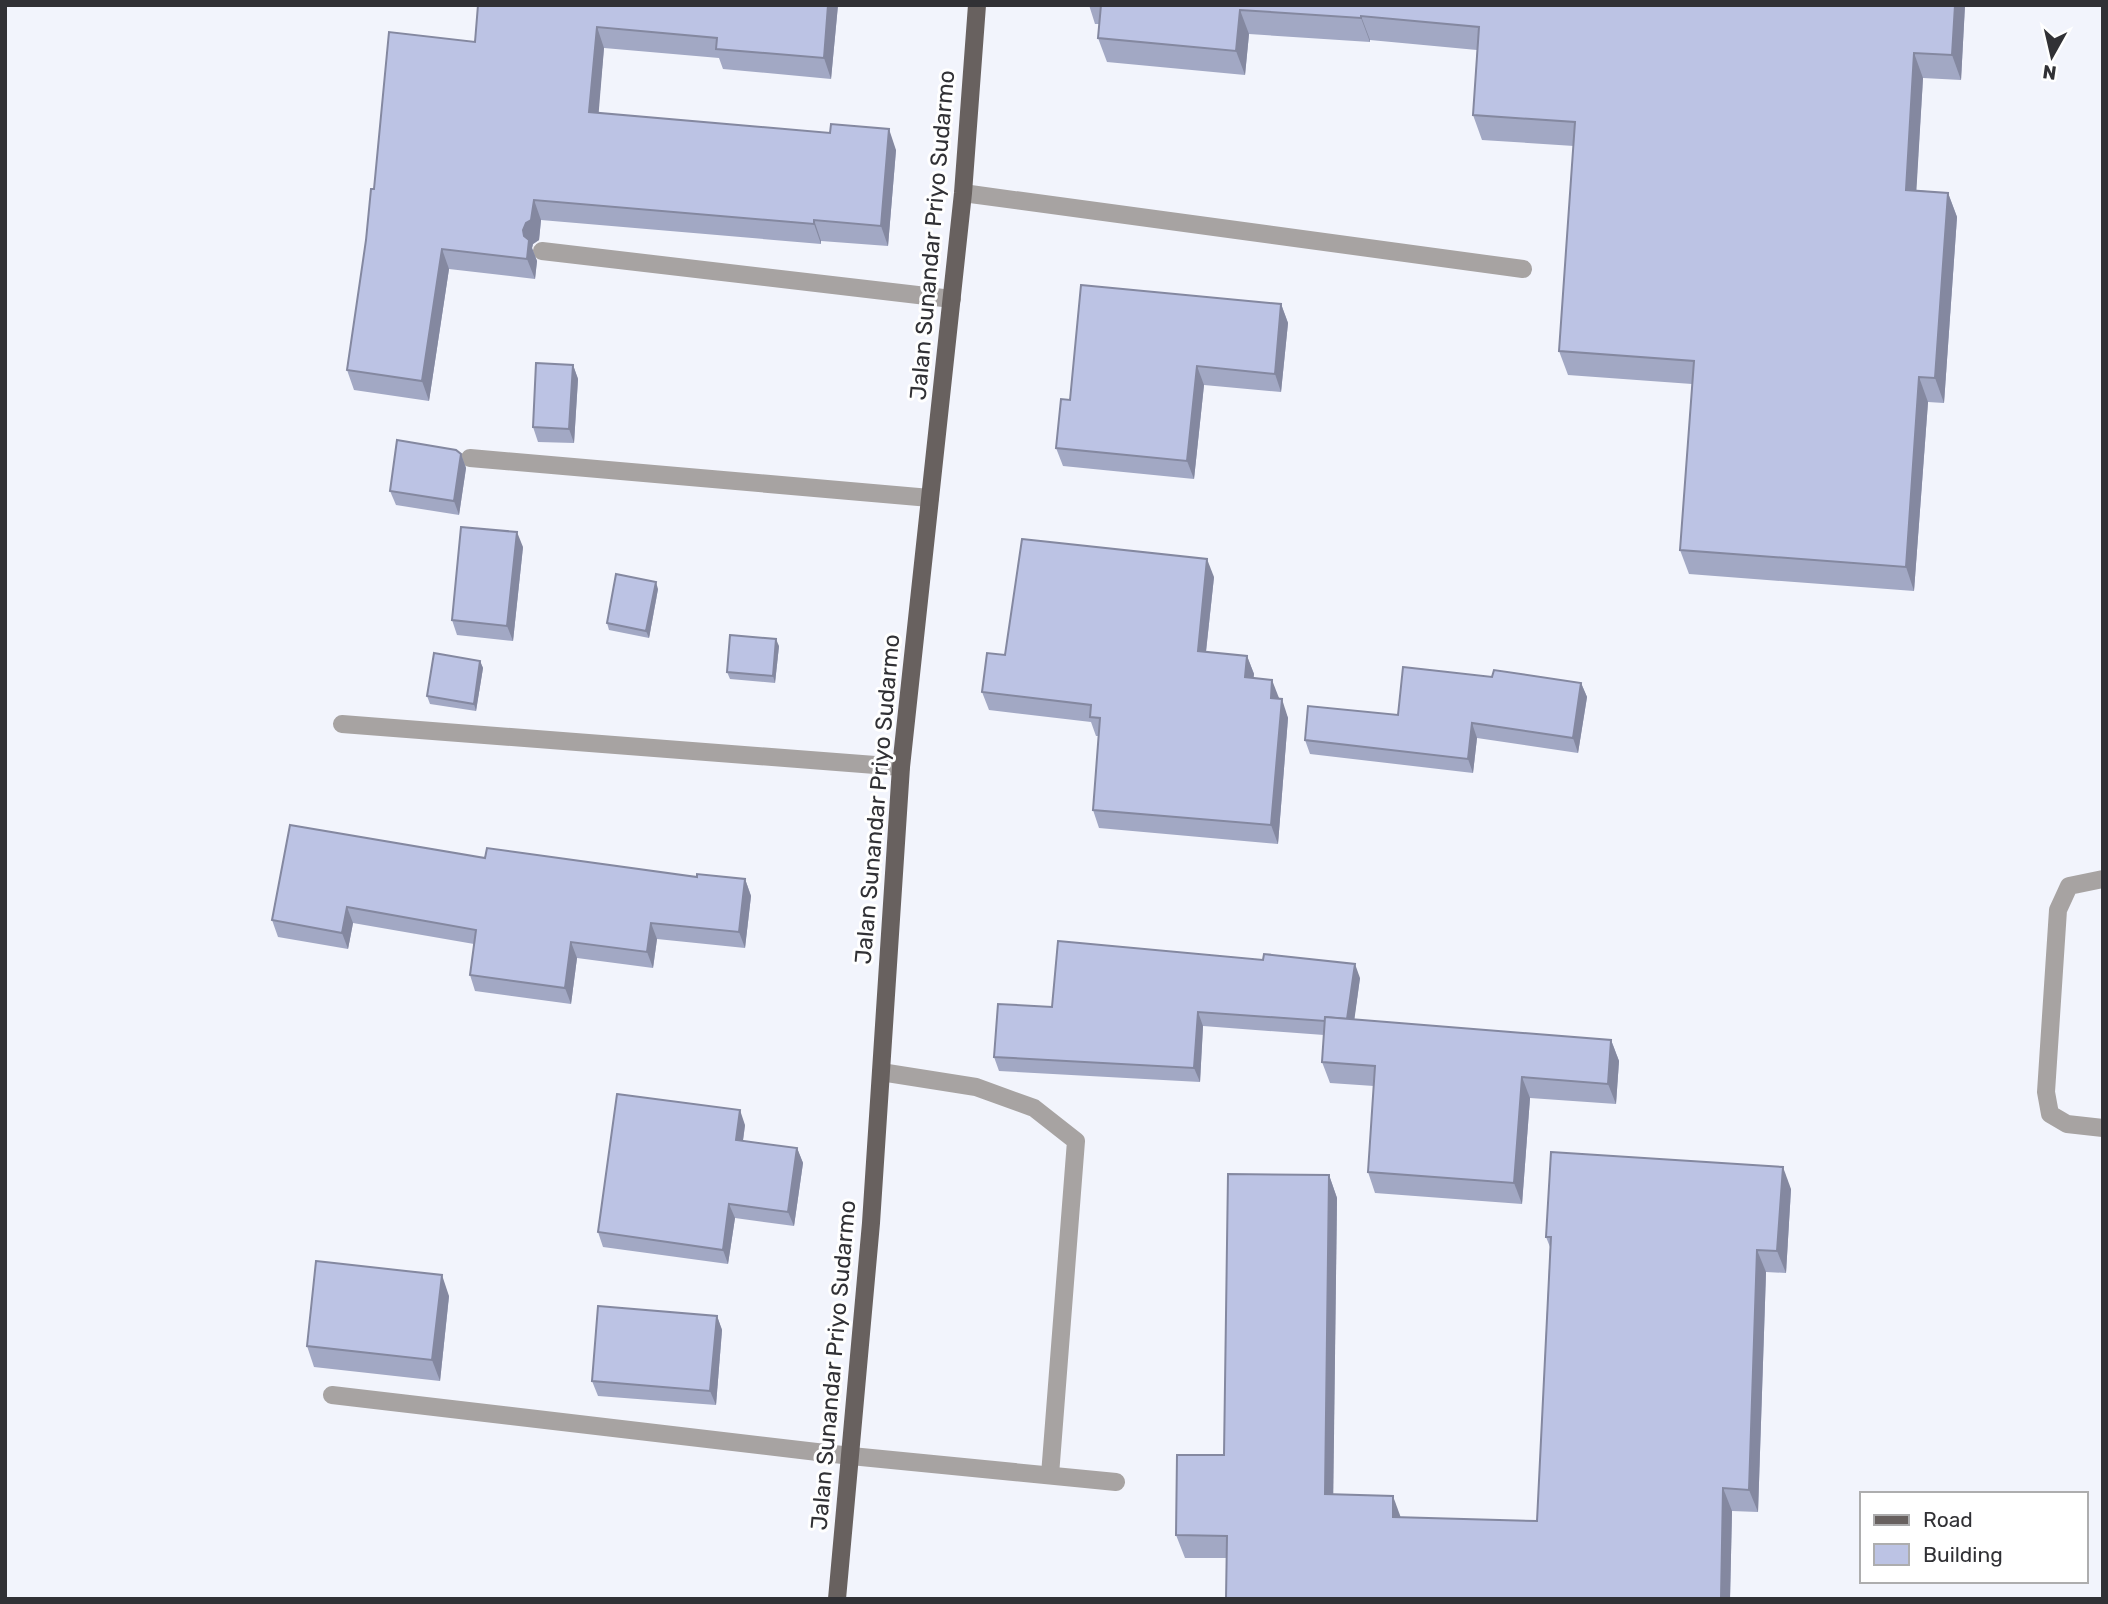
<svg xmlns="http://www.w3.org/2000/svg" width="2108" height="1604" font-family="Rubik,sans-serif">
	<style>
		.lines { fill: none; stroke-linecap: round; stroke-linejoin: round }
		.minor { stroke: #a7a3a2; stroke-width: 18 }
		.major { stroke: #68615f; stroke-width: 18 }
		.wall { fill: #a2a8c4 }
		.shaded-wall { fill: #8488a0 }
		.building { fill: #bcc3e4; stroke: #8488a0; stroke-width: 2 }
		.labels { text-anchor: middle; stroke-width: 6; stroke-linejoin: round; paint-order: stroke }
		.street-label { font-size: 23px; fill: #313135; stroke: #fff }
	</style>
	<rect width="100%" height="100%" fill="#f2f4fc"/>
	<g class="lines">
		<g class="minor">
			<path d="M963 193 1523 269"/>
			<path d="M542 251 952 299"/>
			<path d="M470 458 930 498"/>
			<path d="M342 724 901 767"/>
			<path d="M2103 879 2069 886 2058 910 2046 1092 2050 1114 2067 1124 2103 1128"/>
			<path d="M881 1072 976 1087 1034 1108 1076 1141 1050 1475"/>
			<path d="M332 1395 851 1456 1116 1482"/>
		</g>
		<path class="major" d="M837 1599 871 1223 901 767 963 193 977 5"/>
	</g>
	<g class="wall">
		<path d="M478 5H838L831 79 723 69 719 58 604 48 598 113 896 150 888 246 821 241V244L541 220 539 240 533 244 532 248 537 261 535 279 449 269 429 401 354 390 347 370 374 189 475 42Z"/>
		<path d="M1089 5H1965L1961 80 1923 78 1916 190 1948 193 1957 217 1944 403 1928 402 1914 591 1689 574 1680 550 1692 384 1568 375 1559 351 1574 146 1482 140 1473 115 1477 50 1370 40V42L1249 34 1245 75 1107 62 1098 38 1099 24H1095Z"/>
		<path d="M1281 304 1288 323 1281 392 1204 385 1194 479 1063 466 1056 448 1070 400Z"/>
		<path d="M573 365 578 379 574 443 538 442 533 427Z"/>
		<path d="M461 454 466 468 459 515 396 505 390 491Z"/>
		<path d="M523 547 513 641 457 635 452 620Z"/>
		<path d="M1214 577 1206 652 1247 656 1254 674 1253 678 1279 698 1288 718 1278 844 1099 828 1093 810 1099 736H1096L1091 722 989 710 982 692 1005 655Z"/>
		<path d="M658 589 649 638 609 630 607 623Z"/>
		<path d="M779 646 775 683 730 679 727 672Z"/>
		<path d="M480 661 483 668 476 711 430 704 427 696Z"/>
		<path d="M1492 677 1581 683 1587 697 1578 753 1477 738 1473 773 1310 754 1305 740 1398 715Z"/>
		<path d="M485 858 697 877 745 879 751 896 745 948 657 939 653 968 577 958 571 1004 475 991 470 975 474 944 353 923 348 949 278 937 272 920Z"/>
		<path d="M1360 978 1354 1020 1611 1040 1619 1061 1616 1104 1530 1098 1522 1204 1375 1193 1368 1172 1374 1086 1330 1083 1322 1062 1324 1035 1203 1026 1200 1082 999 1071 994 1057 1052 1007Z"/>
		<path d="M745 1125 743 1141 797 1148 803 1163 794 1226 735 1218 728 1264 603 1247 598 1232Z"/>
		<path d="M1329 1175 1337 1198 1333 1494 1401 1518 1537 1521 1550 1247 1546 1237 1791 1189 1786 1273 1766 1272 1758 1512 1732 1511 1730 1599H1226L1227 1558H1185L1176 1535 1224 1455Z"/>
		<path d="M449 1296 440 1381 314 1367 307 1346Z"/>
		<path d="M717 1316 722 1330 716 1405 598 1396 592 1381Z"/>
	</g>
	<g class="shaded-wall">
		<path d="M828 5H838L831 79 824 58Z"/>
		<path d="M1955 5H1965L1961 80 1952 55Z"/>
		<path d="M1240 10 1249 34 1245 75 1236 51Z"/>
		<path d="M1361 16 1370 40V42L1361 18Z"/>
		<path d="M597 27 604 48 597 133 589 112Z"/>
		<path d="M1914 53 1923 78 1915 214 1906 190Z"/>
		<path d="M889 129 896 150 888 246 881 226Z"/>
		<path d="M1948 193 1957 217 1944 403 1935 378Z"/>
		<path d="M534 200 541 220 539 240 533 244 532 248 537 261 535 279 527 259 523 230Z"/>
		<path d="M814 220 821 241V244L814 224Z"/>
		<path d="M442 249 449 269 429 401 422 381Z"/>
		<path d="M1281 304 1288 323 1281 392 1275 374Z"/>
		<path d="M573 365 578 379 574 443 569 429Z"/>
		<path d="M1197 366 1204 385 1194 479 1187 461Z"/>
		<path d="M1919 377 1928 402 1914 591 1906 567Z"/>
		<path d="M461 454 466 468 459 515 454 501Z"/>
		<path d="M517 532 523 547 513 641 507 626Z"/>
		<path d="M1207 559 1214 577 1204 669 1198 651Z"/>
		<path d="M656 582 658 589 649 638 646 631Z"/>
		<path d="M776 639 779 646 775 683 773 676Z"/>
		<path d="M1247 656 1254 674 1252 695 1245 677Z"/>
		<path d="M480 661 483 668 476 711 474 704Z"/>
		<path d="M1272 680 1279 698 1277 716 1271 698Z"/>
		<path d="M1581 683 1587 697 1578 753 1573 738Z"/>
		<path d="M1282 699 1288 718 1278 844 1271 825Z"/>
		<path d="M1472 723 1477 738 1473 773 1468 759Z"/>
		<path d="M745 879 751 896 745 948 739 932Z"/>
		<path d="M347 907 353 923 348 949 342 933Z"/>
		<path d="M651 923 657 939 653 968 647 952Z"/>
		<path d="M571 942 577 958 571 1004 565 988Z"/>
		<path d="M1355 964 1360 978 1352 1037 1346 1023Z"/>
		<path d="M1198 1012 1203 1026 1200 1082 1194 1068Z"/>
		<path d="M1611 1040 1619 1061 1616 1104 1608 1084Z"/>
		<path d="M1522 1077 1530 1098 1522 1204 1514 1183Z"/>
		<path d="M740 1110 745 1125 741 1154 736 1140Z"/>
		<path d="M797 1148 803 1163 794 1226 788 1212Z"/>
		<path d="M1783 1167 1791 1189 1786 1273 1777 1251Z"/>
		<path d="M1329 1175 1337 1198 1333 1516 1325 1494Z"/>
		<path d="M729 1204 735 1218 728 1264 723 1250Z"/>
		<path d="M1757 1250 1766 1272 1758 1512 1749 1490Z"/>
		<path d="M442 1275 449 1296 440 1381 432 1360Z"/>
		<path d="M717 1316 722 1330 716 1405 710 1391Z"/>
		<path d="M1723 1488 1732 1511 1730 1599H1721Z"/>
		<path d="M1393 1496 1401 1518 1393 1517Z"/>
	</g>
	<g class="building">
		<path d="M478 5H828L824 58 716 49 717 38 597 27 589 112 830 133 831 124 889 129 881 226 814 220V224L534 200 531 220 526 223 523 230 524 236 529 240 527 259 442 249 422 381 347 370 366 240 371 189H374L389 32 475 42Z"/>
		<path d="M1101 5H1955L1952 55 1914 53 1906 190 1948 193 1935 378 1919 377 1906 567 1680 550 1694 361 1559 351 1575 122 1473 115 1479 27 1361 16V18L1240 10 1236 51 1098 38Z"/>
		<path d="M1081 285 1281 304 1275 374 1197 366 1187 461 1056 448 1061 399 1070 400Z"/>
		<path d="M536 363 573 365 569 429 533 427Z"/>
		<path d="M397 440 456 450 461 454 454 501 390 491Z"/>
		<path d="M461 527 517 532 507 626 452 620Z"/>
		<path d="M1022 539 1207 559 1198 651 1247 656 1245 677 1272 680 1271 698 1282 699 1271 825 1093 810 1100 718 1090 717 1091 705 982 692 987 653 1005 655Z"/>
		<path d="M616 574 656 582 646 631 607 623Z"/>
		<path d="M730 635 776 639 773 676 727 672Z"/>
		<path d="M434 653 480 661 474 704 427 696Z"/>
		<path d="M1403 667 1492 677 1494 670 1581 683 1573 738 1472 723 1468 759 1305 740 1308 706 1398 715Z"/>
		<path d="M290 825 485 858 487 848 697 877V874L745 879 739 932 651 923 647 952 571 942 565 988 470 975 476 930 347 907 342 933 272 920Z"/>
		<path d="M1058 941 1263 960 1264 954 1355 964 1347 1019 1325 1017V1021L1198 1012 1194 1068 994 1057 998 1004 1052 1007Z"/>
		<path d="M1325 1017 1611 1040 1608 1084 1522 1077 1514 1183 1368 1172 1375 1066 1322 1062Z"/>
		<path d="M617 1094 740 1110 736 1140 797 1148 788 1212 729 1204 723 1250 598 1232Z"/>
		<path d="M1551 1152 1783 1167 1777 1251 1757 1250 1749 1490 1723 1488 1721 1599H1226L1227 1536 1176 1535 1177 1455H1224L1228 1174 1329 1175 1325 1494 1393 1496V1517L1537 1521 1551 1237H1546Z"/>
		<path d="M316 1261 442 1275 432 1360 307 1346Z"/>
		<path d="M598 1306 717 1316 710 1391 592 1381Z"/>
	</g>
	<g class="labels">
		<g class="street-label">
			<text transform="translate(932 235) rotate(-85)" y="8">Jalan Sunandar Priyo Sudarmo</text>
			<text transform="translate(877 799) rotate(-85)" y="8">Jalan Sunandar Priyo Sudarmo</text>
			<text transform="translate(833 1365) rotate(-85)" y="8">Jalan Sunandar Priyo Sudarmo</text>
		</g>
	</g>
	<rect width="2108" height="1604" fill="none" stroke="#313135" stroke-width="14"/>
	<rect x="1860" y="1492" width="228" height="91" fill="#ffffff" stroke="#adadae" stroke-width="2"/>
	<rect x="1874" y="1515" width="35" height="10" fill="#68615f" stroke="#adadae" stroke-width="2"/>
	<text x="1923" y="1527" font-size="21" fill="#313135">Road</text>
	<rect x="1874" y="1544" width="35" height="21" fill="#bcc3e4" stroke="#adadae" stroke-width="2"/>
	<text x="1923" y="1562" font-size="21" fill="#313135">Building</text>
	<g transform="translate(2052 56) rotate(188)" stroke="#ffffff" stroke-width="5" paint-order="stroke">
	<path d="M0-5L12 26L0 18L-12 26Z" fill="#313135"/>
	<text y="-10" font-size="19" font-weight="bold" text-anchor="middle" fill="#313135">N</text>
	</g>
</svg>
